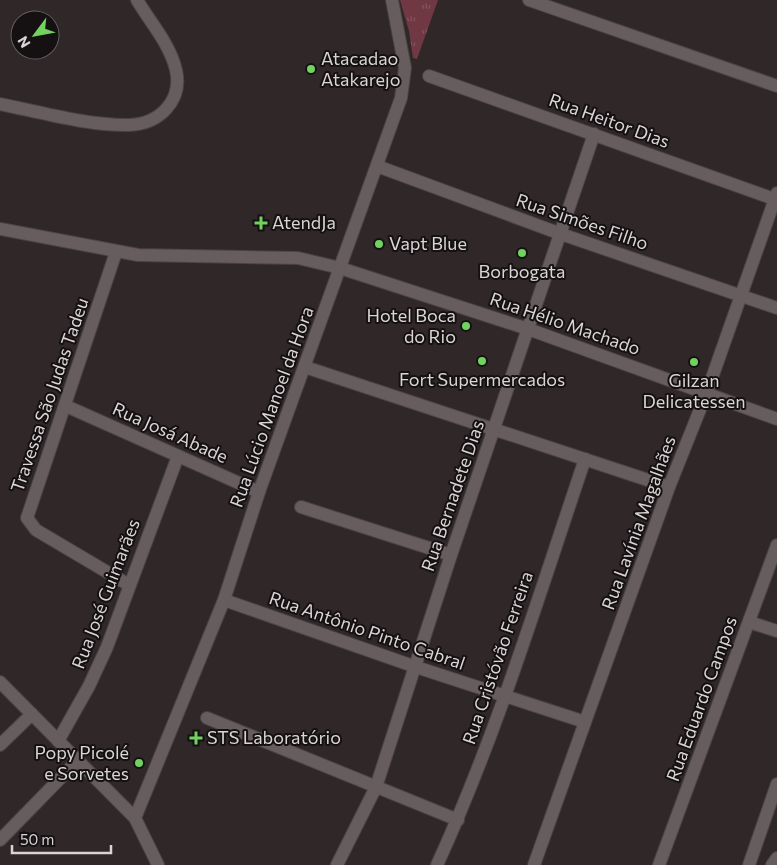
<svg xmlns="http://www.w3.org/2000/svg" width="777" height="865" font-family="Commissioner,sans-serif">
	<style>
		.grass { fill: url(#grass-tufts) }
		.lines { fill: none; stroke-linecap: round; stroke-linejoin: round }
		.minor-casing { stroke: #4a4344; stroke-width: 14 }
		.tertiary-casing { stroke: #4a4344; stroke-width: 14 }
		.minor { stroke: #675c5e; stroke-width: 12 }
		.tertiary { stroke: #675c5e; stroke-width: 12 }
		.poi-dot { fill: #71d25e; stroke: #151112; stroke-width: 2 }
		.labels { text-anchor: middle; stroke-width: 4; stroke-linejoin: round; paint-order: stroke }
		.poi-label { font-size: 18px; fill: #dad4d5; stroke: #151112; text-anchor: start }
		.street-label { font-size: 18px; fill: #dad4d5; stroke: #151112 }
	</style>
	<defs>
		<pattern id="grass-tufts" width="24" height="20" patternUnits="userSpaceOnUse" patternTransform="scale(1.25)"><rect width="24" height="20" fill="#6f3843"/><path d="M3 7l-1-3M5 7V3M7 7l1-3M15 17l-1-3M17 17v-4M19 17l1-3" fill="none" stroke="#83545d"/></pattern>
	</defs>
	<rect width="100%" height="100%" fill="#302729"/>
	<path class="grass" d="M400 0H438L417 59 413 58 409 31Z"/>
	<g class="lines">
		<defs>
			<g id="minor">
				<path d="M529 0 777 86"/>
				<path d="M429 76 777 200"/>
				<path d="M0 104C39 112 90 126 129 125 159 124 183 101 176 70 170 44 150 22 137 0"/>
				<path d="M377 166 561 234 777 308"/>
				<path d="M116 252 27 518 36 530 129 585"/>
				<path d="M340 268 528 329 777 419"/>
				<path d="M305 367 669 487"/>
				<path d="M66 406 259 492"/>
				<path d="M301 507 451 555"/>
				<path d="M224 600 416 667 585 722"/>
				<path d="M749 622 777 631"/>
				<path d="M207 718 458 820"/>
				<path d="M58 741 89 686 107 647 178 456"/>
				<path d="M0 745 32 714"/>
				<path d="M0 840 78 760"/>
				<path d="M337 865 376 787 451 555 594 134"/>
				<path d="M437 865C497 734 539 595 585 459"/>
				<path d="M534 865 669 487 707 392 777 193"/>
				<path d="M659 865 777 545"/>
				<path d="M749 865 777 784"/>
				<path d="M772 865 777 858"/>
			</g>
			<g id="tertiary">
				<path d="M0 229 138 255 298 258 340 268"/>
				<path d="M0 682 135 818 158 865"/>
				<path d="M135 818 224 600 259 492 401 98 405 68 392 0"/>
			</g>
		</defs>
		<use href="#minor" class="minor-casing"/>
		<use href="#tertiary" class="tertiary-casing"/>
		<use href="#minor" class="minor"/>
		<use href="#tertiary" class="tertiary"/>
	</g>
	<g class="poi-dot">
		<circle cx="311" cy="69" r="5"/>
		<path d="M258.5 215.5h5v5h5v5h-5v5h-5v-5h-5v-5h5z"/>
		<circle cx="379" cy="244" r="5"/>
		<circle cx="522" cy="253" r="5"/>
		<circle cx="466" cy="326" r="5"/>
		<circle cx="482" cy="361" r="5"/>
		<circle cx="694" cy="362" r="5"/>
		<path d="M193.5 730.5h5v5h5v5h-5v5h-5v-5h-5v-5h5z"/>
		<circle cx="139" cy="763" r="5"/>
	</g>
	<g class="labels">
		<g class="poi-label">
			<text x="321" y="65">Atacadao<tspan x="321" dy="21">Atakarejo</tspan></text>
			<text x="272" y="229">AtendJa</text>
			<text x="389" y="250">Vapt Blue</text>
			<text x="522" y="278" text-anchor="middle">Borbogata</text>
			<text x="456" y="322" text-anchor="end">Hotel Boca<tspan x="456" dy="21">do Rio</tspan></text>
			<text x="482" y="386" text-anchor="middle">Fort Supermercados</text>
			<text x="694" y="387" text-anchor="middle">Gilzan<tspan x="694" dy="21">Delicatessen</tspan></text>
			<text x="207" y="744">STS Laboratório</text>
			<text x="129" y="759" text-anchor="end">Popy Picolé<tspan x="129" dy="21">e Sorvetes</tspan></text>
		</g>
		<g class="street-label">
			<text transform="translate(609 121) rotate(20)" y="6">Rua Heitor Dias</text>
			<text transform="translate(582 222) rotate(19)" y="6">Rua Simões Filho</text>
			<text transform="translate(565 324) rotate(19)" y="6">Rua Hélio Machado</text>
			<text transform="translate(50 395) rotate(-71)" y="6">Travessa São Judas Tadeu</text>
			<text transform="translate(272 407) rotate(-70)" y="6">Rua Lúcio Manoel da Hora</text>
			<text transform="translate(170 433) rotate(24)" y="6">Rua Josá Abade</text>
			<text transform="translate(453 496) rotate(-71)" y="6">Rua Bernadete Dias</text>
			<text transform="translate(639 523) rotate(-70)" y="6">Rua Lavínia Magalhães</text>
			<text transform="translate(106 594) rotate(-69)" y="6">Rua José Guimarães</text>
			<text transform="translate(367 631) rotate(19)" y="6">Rua Antônio Pinto Cabral</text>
			<text transform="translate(498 658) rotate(-71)" y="6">Rua Cristóvão Ferreira</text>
			<text transform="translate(702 699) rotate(-70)" y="6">Rua Eduardo Campos</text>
		</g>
	</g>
	<g transform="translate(35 35) rotate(238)"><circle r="24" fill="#151112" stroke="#645f60"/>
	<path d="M0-4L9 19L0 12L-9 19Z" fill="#71d25e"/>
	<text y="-8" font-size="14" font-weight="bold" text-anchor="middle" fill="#dad4d5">N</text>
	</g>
	<path d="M12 845v8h99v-8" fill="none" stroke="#dad4d5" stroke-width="2.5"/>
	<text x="20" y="845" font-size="15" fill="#dad4d5" stroke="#151112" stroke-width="4" paint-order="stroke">50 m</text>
</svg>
